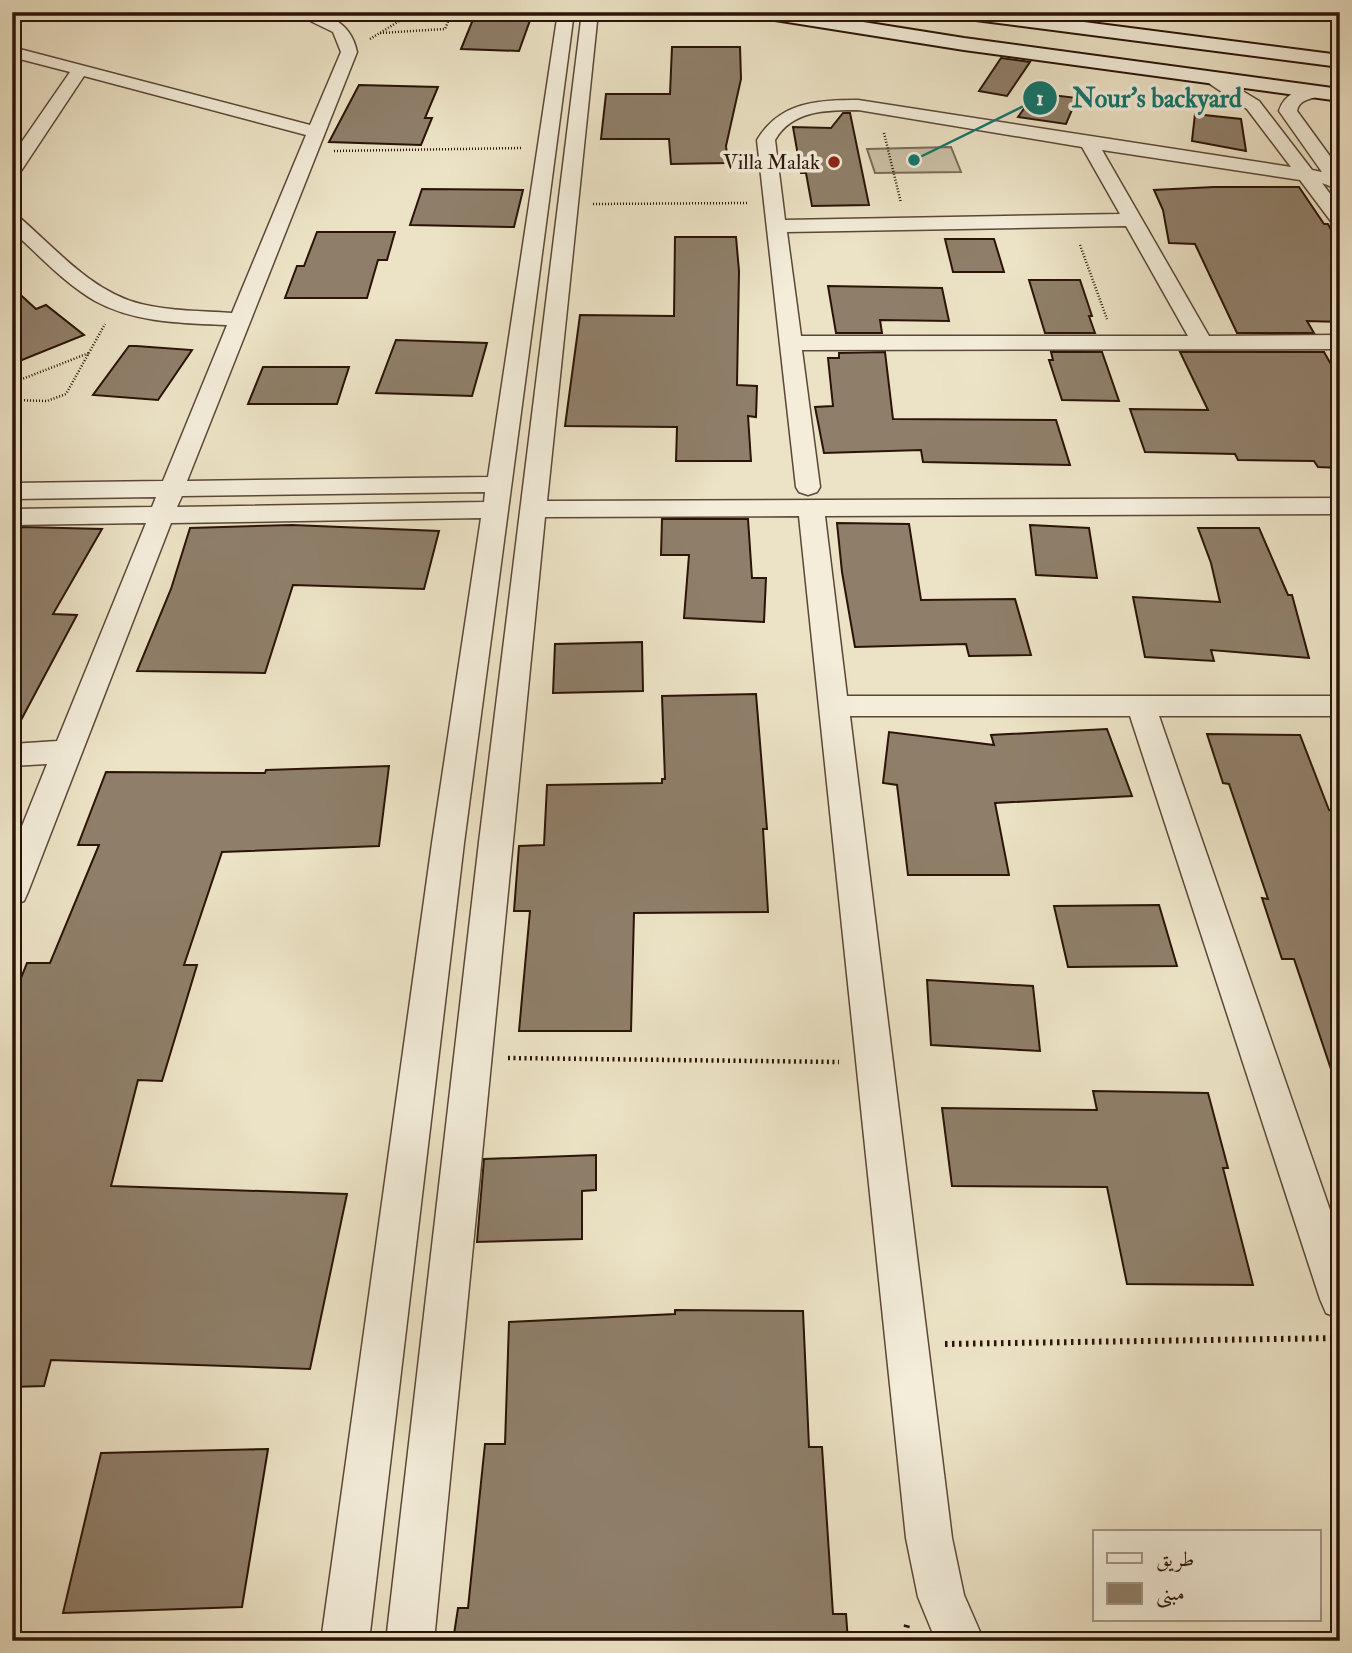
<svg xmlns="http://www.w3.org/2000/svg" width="1352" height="1653" font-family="'IM FELL Double Pica',Amiri,serif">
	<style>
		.green { fill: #cbc0a6; stroke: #7b6a56; stroke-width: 2 }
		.building { fill: #8f7f6a; stroke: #2b1307; stroke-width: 2 }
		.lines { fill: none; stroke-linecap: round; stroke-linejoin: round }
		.street-casing { stroke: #5b4737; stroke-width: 3 }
		.secondary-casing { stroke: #2b1307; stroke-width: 4 }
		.path-far2 { stroke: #2b1307; stroke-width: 2.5; stroke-dasharray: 1 2; stroke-linecap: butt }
		.path-far1 { stroke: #2b1307; stroke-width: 4.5; stroke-dasharray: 2 3.5; stroke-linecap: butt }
		.path { stroke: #2b1307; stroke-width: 6; stroke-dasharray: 2.5 4.5; stroke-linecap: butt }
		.street { fill: #f3edda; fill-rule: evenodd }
		.secondary { fill: #f3edda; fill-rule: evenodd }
		.poi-dot { fill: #8f2418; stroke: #f3edda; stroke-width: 2.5 }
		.labels { text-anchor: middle; stroke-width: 7; stroke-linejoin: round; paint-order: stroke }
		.far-poi-label { font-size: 21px; fill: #2b1307; stroke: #f3edda; text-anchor: end }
		.leader { fill: none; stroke: #0f766e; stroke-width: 2.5 }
		.callout-dot { fill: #0f766e; stroke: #f3edda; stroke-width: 2.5 }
		.mark-label { font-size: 21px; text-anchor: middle; font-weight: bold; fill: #fff }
		.callout-label { font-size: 26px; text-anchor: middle; font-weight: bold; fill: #0f766e; stroke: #f3edda; stroke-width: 7; stroke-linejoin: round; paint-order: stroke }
	</style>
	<rect width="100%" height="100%" fill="#ece3c6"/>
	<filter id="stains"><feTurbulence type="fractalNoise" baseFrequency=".00286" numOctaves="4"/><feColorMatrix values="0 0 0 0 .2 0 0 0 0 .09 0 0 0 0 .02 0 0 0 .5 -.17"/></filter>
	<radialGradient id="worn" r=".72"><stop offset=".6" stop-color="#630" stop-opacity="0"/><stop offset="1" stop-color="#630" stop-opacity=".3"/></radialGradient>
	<path class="green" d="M951 147 961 172 875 173 867 149Z"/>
	<g class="building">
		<path d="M476 12H533L519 51 461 49Z"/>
		<path d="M672 47H740L741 79 726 146 728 163 671 164 669 139H601L606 94H670Z"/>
		<path d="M1001 58 1030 62 1007 96 979 91Z"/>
		<path d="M359 85 438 87 425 118H432L421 145 329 142Z"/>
		<path d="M1035 93 1077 98 1066 124 1018 117Z"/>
		<path d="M843 113H850L869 205 812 206 806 173H801L793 127 831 128Z"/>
		<path d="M1195 114 1241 119 1246 151 1192 141Z"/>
		<path d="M1214 187H1299L1324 224H1328L1340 247V322L1307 321 1314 333H1237L1195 244 1169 243 1163 210 1154 190Z"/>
		<path d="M422 189 523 190 514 227 410 225Z"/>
		<path d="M317 232H395L387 260H378L367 298H285L297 266H304Z"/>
		<path d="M675 237H736L739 271 737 385 757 386 756 417 748 416 751 461H676L677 427 565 426 580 315 674 316Z"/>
		<path d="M945 239H994L1004 272H953Z"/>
		<path d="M1029 280H1080L1092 316H1089L1095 333H1045Z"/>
		<path d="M828 286 942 288 949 321 880 320 882 333H836Z"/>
		<path d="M12 287 36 309 46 305 84 335 12 364Z"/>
		<path d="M396 340 487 343 472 396 376 393Z"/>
		<path d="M129 346H136L192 350 158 400 93 395Z"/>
		<path d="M885 352 893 419 1056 420 1070 465 923 462 921 450 824 453 815 407 833 406 828 358H839V353Z"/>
		<path d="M1051 352H1102L1119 401 1062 400 1049 360H1053Z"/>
		<path d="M1180 352H1324L1340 380V468L1318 467 1314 461 1238 460 1235 454 1145 452 1130 409 1208 410Z"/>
		<path d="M263 367H349L337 404H248Z"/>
		<path d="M662 519H748L752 578H766L764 622 684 618 689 555H661Z"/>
		<path d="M837 523 909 524 921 600 1015 599 1031 655 969 656 966 644 855 647 842 572Z"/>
		<path d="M292 525 439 531 424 589 293 585 265 673 137 671 171 589 190 528Z"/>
		<path d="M1030 525 1089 528 1097 578 1036 575Z"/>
		<path d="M22 527 102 529 53 614 77 615 12 737V543Z"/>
		<path d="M1198 528H1259L1288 595H1292L1309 658 1211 650 1214 661 1145 657 1133 597 1220 602 1211 563Z"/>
		<path d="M642 642 643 691 553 693 555 644Z"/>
		<path d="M756 694 767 829H763L768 912 634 913 631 1031H519L530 911H514L519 846 544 845 547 785 662 783V779H665L662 696Z"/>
		<path d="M1107 729 1132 796 995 803 1009 875H908L897 785 883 783 889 732 994 745 991 735Z"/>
		<path d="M1207 734 1300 735 1329 810H1335L1340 822V1080L1335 1081 1294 959H1282L1262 898 1268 899 1229 784 1223 783Z"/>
		<path d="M389 766 379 846 222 852 184 965H197L162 1081 138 1080 111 1186 347 1194 310 1369 51 1360 44 1386 12 1387V1001L27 963H50L99 845H78L106 772 265 773 266 770Z"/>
		<path d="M1159 905 1177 966 1068 967 1054 906Z"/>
		<path d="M927 980 1033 986 1040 1051 931 1045Z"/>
		<path d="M1093 1091 1208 1093 1228 1168H1223L1253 1285 1127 1284 1107 1187 952 1186 942 1108 1097 1110Z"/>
		<path d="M596 1155V1190L582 1191V1239L477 1242 484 1159Z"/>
		<path d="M675 1310 803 1311 809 1447H822L833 1614H846L848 1641H453L458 1608H468L485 1444H505L509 1322 675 1314Z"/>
		<path d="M268 1449 242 1607 63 1613 101 1453Z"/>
	</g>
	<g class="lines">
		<defs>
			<g id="street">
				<path d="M292 12C323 12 350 18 357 52L187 481 488 477 558 12H574L464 843 369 1641H321L432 843 481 518 171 523 28 892 24 901 12 905V851L47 764 12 766V744L57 741 146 523 12 525V509L152 507 156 497 12 499V483L163 481 227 325C183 323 135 323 95 301 64 283 39 255 12 231V215L19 217C56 249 92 292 141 304 170 311 202 311 232 313L306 135 84 76 19 174 12 176V156L70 72 12 57V47L310 125 341 52 333 32ZM485 492 484 502 177 507 182 496Z"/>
				<path d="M582 12H598L547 501 1340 498V514L825 516 847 696H1340V716H1159L1340 1239V1319L1326 1313 1320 1299 1130 716H850L952 1538 964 1595 984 1641H936L918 1597 906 1538 799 516 545 517 434 1641H386L479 842Z"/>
				<path d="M1216 75 1259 101 1312 170 1322 172 1279 111C1284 94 1304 84 1321 88L1324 92C1316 101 1300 96 1297 111L1340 170V190L1322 183 1340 207V226L1333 224 1300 180 1102 150 1209 336 1340 335V349L802 350 820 487 817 492 808 495 799 492 796 487 757 140C780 102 817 100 858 100L1291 167 1247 109 1210 84 1208 80 1210 76ZM858 110 1082 147 1120 214 785 220 775 140C792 110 827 110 858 110ZM1126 226 1188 336H801L787 232Z"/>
			</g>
			<g id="secondary">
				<path d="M753 12H800L964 38 1340 89V101L964 50 762 18Z"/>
				<path d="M951 12H1006L1340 55V67L960 18Z"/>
			</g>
		</defs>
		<use href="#street" class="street-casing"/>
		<use href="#secondary" class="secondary-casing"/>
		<g class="path-far2">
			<path d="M380 33 445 29 452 12"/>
			<path d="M370 39 414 12"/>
			<path d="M884 133 901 203"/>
			<path d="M334 151 522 148"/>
			<path d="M593 204 748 203"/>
			<path d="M1080 245 1107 319"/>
			<path d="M12 383 89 353"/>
			<path d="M12 400 47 401 66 394 105 324"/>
		</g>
		<path class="path-far1" d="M508 1058 839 1062"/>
		<g class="path">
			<path d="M945 1344 1340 1338"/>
			<path d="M903 1641 908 1621"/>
		</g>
		<use href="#street" class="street"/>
		<use href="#secondary" class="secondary"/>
	</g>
	<circle class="poi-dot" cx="834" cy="162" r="7"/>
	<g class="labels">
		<g class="far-poi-label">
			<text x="820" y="169">Villa Malak</text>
		</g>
	</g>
	<path class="leader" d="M914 160L1040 98"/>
	<g class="callout-dot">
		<circle cx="914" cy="160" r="7"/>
		<circle cx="1040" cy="98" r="18"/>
	</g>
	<g class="mark-label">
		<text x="1040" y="105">1</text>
	</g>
	<g class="callout-label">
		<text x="1157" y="107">Nour's backyard</text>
	</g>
	<rect width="1352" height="1653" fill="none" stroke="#ece3c6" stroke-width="42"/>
	<rect x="14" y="14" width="1324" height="1625" fill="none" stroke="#2b1307" stroke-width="3.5"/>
	<rect x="21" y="21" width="1310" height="1611" fill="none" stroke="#2b1307" stroke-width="2"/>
	<rect x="1093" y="1530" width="228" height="91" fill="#f3edda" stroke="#a39686" stroke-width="2"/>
	<rect x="1107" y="1553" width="35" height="10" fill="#f3edda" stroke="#a39686" stroke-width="2"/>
	<text x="1156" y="1566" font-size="21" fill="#2b1307">طريق</text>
	<rect x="1107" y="1583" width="35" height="21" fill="#8f7f6a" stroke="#a39686" stroke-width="2"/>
	<text x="1156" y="1600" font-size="21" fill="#2b1307">مبنى</text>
	<rect width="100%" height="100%" filter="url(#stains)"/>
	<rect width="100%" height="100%" fill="url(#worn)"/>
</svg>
